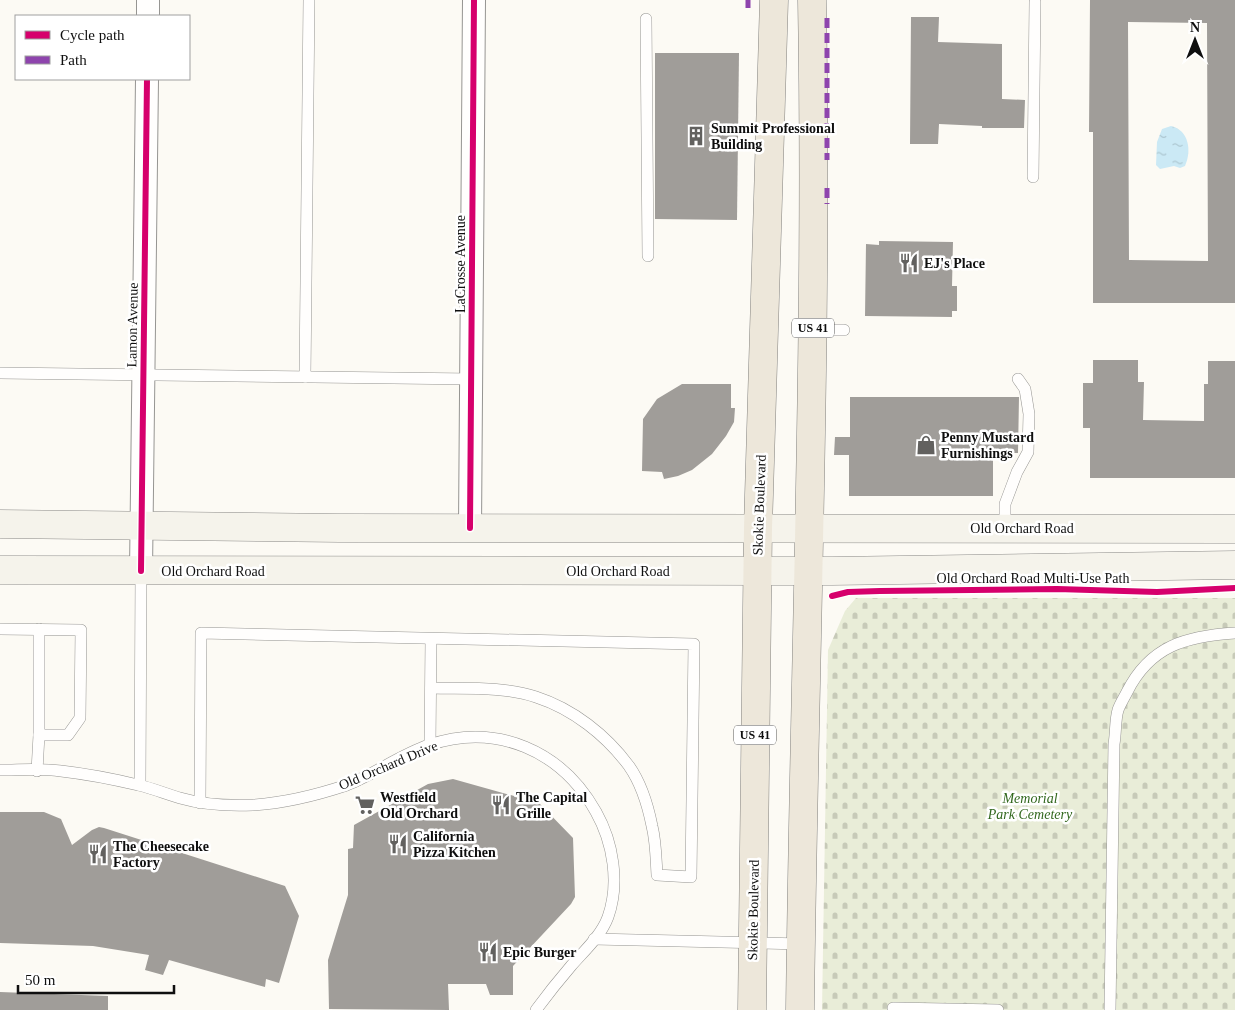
<svg xmlns="http://www.w3.org/2000/svg" width="1235" height="1010" font-family="'Times New Roman',serif">
	<style>
		.cemetery { fill: url(#cemetery-stones) }
		.water { fill: url(#water-ripples) }
		.building { fill: #a09d99; fill-rule: evenodd }
		.lines { fill: none; stroke-linecap: round; stroke-linejoin: round }
		.service-casing { stroke: #969592; stroke-width: 12 }
		.minor-casing { stroke: #969592; stroke-width: 24 }
		.secondary-casing { stroke: #8c8b89; stroke-width: 29 }
		.primary-casing { stroke: #83827f; stroke-width: 29 }
		.service { stroke: #fffefd; stroke-width: 11 }
		.minor { stroke: #fffefd; stroke-width: 22 }
		.secondary { stroke: #f5f3eb; stroke-width: 28 }
		.primary { stroke: #ede7da; stroke-width: 28 }
		.quiet { stroke: #8e44ad; stroke-width: 5; stroke-dasharray: 10 5; stroke-linecap: butt }
		.cycleway-casing { stroke: #fff; stroke-width: 9 }
		.cycleway { stroke: #d6006c; stroke-width: 6 }
		.labels { text-anchor: middle; stroke-width: 5; stroke-linejoin: round; paint-order: stroke }
		.shield { fill: #fff; stroke: #575757; stroke-width: 1 }
		.shield-label { font-size: 12px; font-weight: bold; fill: #0f0f0f }
		.poi-label { font-size: 14px; font-weight: bold; fill: #0f0f0f; stroke: #fff; text-anchor: start }
		.street-label { font-size: 14px; fill: #0f0f0f; stroke: #fff }
		.park-label { font-size: 14px; font-style: italic; fill: #32681e; stroke: #fff }
	</style>
	<defs>
		<pattern id="cemetery-stones" width="16" height="16" patternUnits="userSpaceOnUse" patternTransform="scale(1.25)"><rect width="16" height="16" fill="#e9edd8"/><path d="M2 7V4a2 2 0 0 1 4 0v3zM10 15v-3a2 2 0 0 1 4 0v3z" fill="#c7cab8"/></pattern>
		<pattern id="water-ripples" width="26" height="14" patternUnits="userSpaceOnUse" patternTransform="scale(1.25)"><rect width="26" height="14" fill="#cbe9f5"/><path d="M2 4q2-2 4 0t4 0M15 11q2-2 4 0t4 0" fill="none" stroke="#adc7d1"/></pattern>
	</defs>
	<rect width="100%" height="100%" fill="#fcfaf4"/>
	<path class="cemetery" d="M856 598H1235V1010H822L828 650 845 611Z"/>
	<path class="water" d="M1171 126C1189 130 1192 151 1185 166L1180 168 1174 166 1160 169 1156 165 1157 142 1162 129Z"/>
	<g class="building">
		<path d="M1090 0H1235V303H1093V132H1089ZM1128 22 1207 23 1208 261 1129 260Z"/>
		<path d="M911 17H939L938 42 1002 44V99L1025 100 1024 128H982V126L939 124 938 144H910Z"/>
		<path d="M655 53H739L737 220 655 219Z"/>
		<path d="M879 241 953 242 952 286H957V311H952V317L865 316 866 244 879 245Z"/>
		<path d="M1093 360H1138V382H1144L1143 420 1204 421V384H1208V361H1235V478H1090V428H1083V383H1093Z"/>
		<path d="M682 384H731V408H735L734 422 726 436 712 454 692 470 678 476 664 479 662 472 642 471 643 419 657 399Z"/>
		<path d="M850 397H1019L1018 453H993V496H849V455H834L835 437H850Z"/>
		<path d="M453 779 539 803 573 838 575 897 571 904 513 966V995H490L486 984H448L449 1010 329 1009 328 960 348 895V849L353 848 354 825 428 784Z"/>
		<path d="M0 812H44L61 819 72 845 92 830 99 827 104 828 285 886 299 916 279 983 266 979 265 987 169 960 163 975 145 970 149 955 93 946 0 943Z"/>
		<path d="M0 992 108 996V1010H0Z"/>
	</g>
	<g class="lines">
		<defs>
			<g id="service">
				<path d="M646 19 648 256"/>
				<path d="M1033 177 1035 2"/>
				<path d="M813 330H844"/>
				<path d="M0 373 472 379"/>
				<path d="M305 377 309 0"/>
				<path d="M1005 528V504L1017 472 1028 452 1029 414 1025 389 1018 379"/>
				<path d="M0 629 81 630 80 718 68 735H39"/>
				<path d="M430 745 431 639"/>
				<path d="M0 770C20 770 41 768 61 771 87 774 113 779 138 785 152 788 166 794 180 798 204 805 228 806 253 805 284 803 317 795 347 785 375 774 400 755 429 745 497 722 562 751 596 812 613 842 620 883 608 917 601 936 584 951 571 966 559 980 547 995 536 1010"/>
				<path d="M37 771 39 735V629"/>
				<path d="M140 785 141 571"/>
				<path d="M200 803 201 633 694 644 691 877 657 875C656 859 656 842 652 826 648 806 641 783 629 766 606 735 573 709 536 697 504 686 465 689 431 688"/>
				<path d="M594 939 801 944"/>
				<path d="M893 1008 998 1010"/>
				<path d="M1110 1010 1114 744C1116 733 1115 720 1118 710 1120 704 1124 698 1127 692 1150 646 1186 636 1235 633"/>
			</g>
			<g id="minor">
				<path d="M148 16V0"/>
				<path d="M470 528 474 0"/>
				<path d="M141 571 147 79"/>
			</g>
			<g id="secondary">
				<path d="M0 524 340 528 1235 529"/>
				<path d="M0 570 832 571 1235 565"/>
			</g>
			<g id="primary">
				<path d="M752 1010 758 528 774 0"/>
				<path d="M800 1010C804 673 818 337 812 0"/>
			</g>
		</defs>
		<use href="#service" class="service-casing"/>
		<use href="#minor" class="minor-casing"/>
		<use href="#secondary" class="secondary-casing"/>
		<use href="#primary" class="primary-casing"/>
		<use href="#service" class="service"/>
		<use href="#minor" class="minor"/>
		<use href="#secondary" class="secondary"/>
		<use href="#primary" class="primary"/>
		<g class="quiet">
			<path d="M748 8V0"/>
			<path d="M827 18V160"/>
			<path d="M827 188V204"/>
		</g>
		<defs>
			<g id="cycleway">
				<path d="M470 528 474 0"/>
				<path d="M141 571 147 79"/>
				<path d="M832 596 848 592 880 591 1057 589 1157 592 1235 588"/>
			</g>
		</defs>
		<use href="#cycleway" class="cycleway-casing"/>
		<use href="#cycleway" class="cycleway"/>
	</g>
	<defs>
		<symbol id="building-bare" viewBox="-9 -9 18 18"><path d="M-4-6H4V6H1V3H-1V6H-4ZM-2.5-4.3h1.7v1.8h-1.7ZM.8-4.3h1.7v1.8H.8ZM-2.5-1h1.7V.8h-1.7ZM.8-1h1.7V.8H.8Z" fill="#62615f" stroke="#fff" stroke-width="2.5" paint-order="stroke"/></symbol>
		<symbol id="restaurant-bare" viewBox="-9 -9 18 18"><path d="M-5-6h1v4h1v-4h1v4h1v-4h1v5L-1.5 .5V6h-2V.5L-5-1ZM5-6V6H3V1.5H1.5Q1.5-4 5-6Z" fill="#62615f" stroke="#fff" stroke-width="2.5" paint-order="stroke"/></symbol>
		<symbol id="shop-bare" viewBox="-9 -9 18 18"><path d="M-5-2.5h2.3a2.7 3.5 0 0 1 5.4 0H5L5.5 6h-11ZM-1.5-2.5h3a1.5 2.3 0 0 0-3 0Z" fill="#62615f" stroke="#fff" stroke-width="2.5" paint-order="stroke"/></symbol>
		<symbol id="supermarket-bare" viewBox="-9 -9 18 18"><path d="M-6-5.5h2.5l.6 2H6L4.5 2H-2.5L-4.4-4H-6ZM-1.5 3.2a1.3 1.3 0 1 0 .1 0ZM3 3.2a1.3 1.3 0 1 0 .1 0Z" fill="#62615f" stroke="#fff" stroke-width="2.5" paint-order="stroke"/></symbol>
	</defs>
	<g fill-rule="evenodd">
		<use href="#building-bare" x="682" y="122" width="28" height="28"/>
		<use href="#restaurant-bare" x="895" y="249" width="28" height="28"/>
		<use href="#shop-bare" x="912" y="431" width="28" height="28"/>
		<use href="#supermarket-bare" x="351" y="791" width="28" height="28"/>
		<use href="#restaurant-bare" x="487" y="791" width="28" height="28"/>
		<use href="#restaurant-bare" x="384" y="830" width="28" height="28"/>
		<use href="#restaurant-bare" x="84" y="840" width="28" height="28"/>
		<use href="#restaurant-bare" x="474" y="938" width="28" height="28"/>
	</g>
	<g class="labels">
		<g class="shield">
			<rect x="792" y="318.5" width="42" height="19" rx="4"/>
			<rect x="734" y="725.5" width="42" height="19" rx="4"/>
		</g>
		<g class="shield-label">
			<text x="813" y="332">US 41</text>
			<text x="755" y="739">US 41</text>
		</g>
		<g class="poi-label">
			<text x="711" y="133">Summit Professional<tspan x="711" dy="16">Building</tspan></text>
			<text x="924" y="268">EJ's Place</text>
			<text x="941" y="442">Penny Mustard<tspan x="941" dy="16">Furnishings</tspan></text>
			<text x="380" y="802">Westfield<tspan x="380" dy="16">Old Orchard</tspan></text>
			<text x="516" y="802">The Capital<tspan x="516" dy="16">Grille</tspan></text>
			<text x="413" y="841">California<tspan x="413" dy="16">Pizza Kitchen</tspan></text>
			<text x="113" y="851">The Cheesecake<tspan x="113" dy="16">Factory</tspan></text>
			<text x="503" y="957">Epic Burger</text>
		</g>
		<g class="street-label">
			<text transform="translate(460 264) rotate(-90)" y="5">LaCrosse Avenue</text>
			<text transform="translate(132 325) rotate(-89)" y="5">Lamon Avenue</text>
			<text transform="translate(759 505) rotate(-88)" y="5">Skokie Boulevard</text>
			<text x="1022" y="533">Old Orchard Road</text>
			<text x="213" y="576">Old Orchard Road</text>
			<text x="618" y="576">Old Orchard Road</text>
			<text x="1033" y="583">Old Orchard Road Multi-Use Path</text>
			<text transform="translate(388 765) rotate(-23)" y="5">Old Orchard Drive</text>
			<text transform="translate(753 910) rotate(-89)" y="5">Skokie Boulevard</text>
		</g>
		<g class="park-label">
			<text x="1030" y="803">Memorial<tspan x="1030" dy="16">Park Cemetery</tspan></text>
		</g>
	</g>
	<rect x="15" y="15" width="175" height="65" fill="#ffffff" stroke="#9f9f9f"/>
	<rect x="25" y="31" width="25" height="8" fill="#d6006c" stroke="#9f9f9f"/>
	<text x="60" y="40" font-size="15" fill="#0f0f0f">Cycle path</text>
	<rect x="25" y="56" width="25" height="8" fill="#8e44ad" stroke="#9f9f9f"/>
	<text x="60" y="65" font-size="15" fill="#0f0f0f">Path</text>
	<g transform="translate(1195 40)" stroke="#ffffff" stroke-width="4" paint-order="stroke">
	<path d="M0-4L9 19L0 12L-9 19Z" fill="#0f0f0f"/>
	<text y="-8" font-size="14" font-weight="bold" text-anchor="middle" fill="#0f0f0f">N</text>
	</g>
	<path d="M18 985v8h156v-8" fill="none" stroke="#0f0f0f" stroke-width="2.5"/>
	<text x="25" y="985" font-size="15" fill="#0f0f0f" stroke="#ffffff" stroke-width="4" paint-order="stroke">50 m</text>
</svg>
